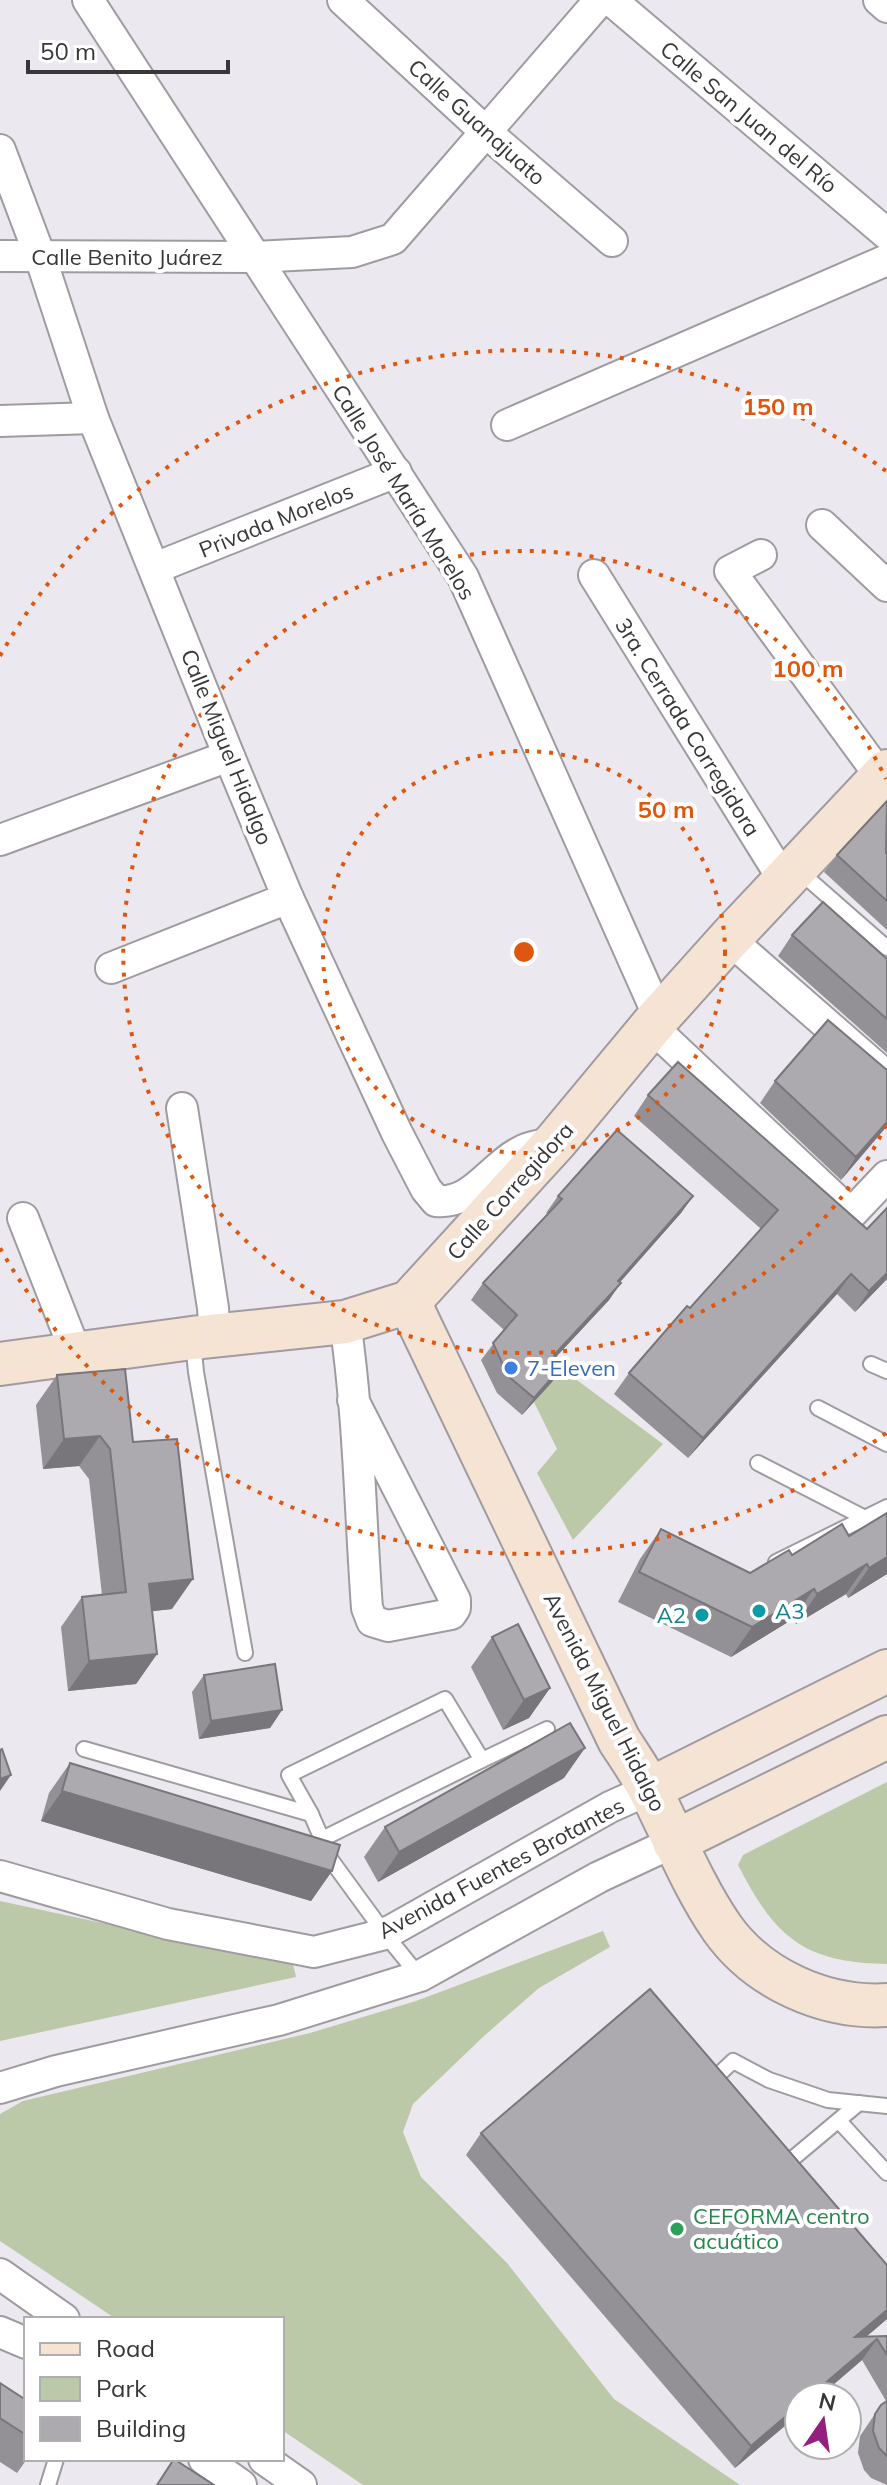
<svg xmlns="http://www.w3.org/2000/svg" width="887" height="2485" font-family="Mulish,sans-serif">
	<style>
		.green { fill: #bcc9a8 }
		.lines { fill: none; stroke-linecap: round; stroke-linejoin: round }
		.lane-casing { stroke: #9f9ba1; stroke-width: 18 }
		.street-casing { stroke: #9f9ba1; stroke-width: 34 }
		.secondary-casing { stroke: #9f9ba1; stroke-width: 46 }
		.lane { stroke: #fff; stroke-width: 14 }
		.street { stroke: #fff; stroke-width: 30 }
		.secondary { stroke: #f5e3d3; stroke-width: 42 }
		.wall { fill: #949196 }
		.shaded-wall { fill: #78767a }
		.building { fill: #aca9af; stroke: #78767a; stroke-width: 2 }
		.ring { fill: none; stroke: #df570e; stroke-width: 4; stroke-dasharray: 4 8 }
		.shop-dot { fill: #3f7fe0; stroke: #fff; stroke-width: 3 }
		.culture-dot { fill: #0f9aa8; stroke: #fff; stroke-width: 3 }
		.leisure-dot { fill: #2e9e5b; stroke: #fff; stroke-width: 3 }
		.labels { text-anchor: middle; stroke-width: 8; stroke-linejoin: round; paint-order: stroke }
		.street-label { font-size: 22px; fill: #383639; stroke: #fff }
		.shop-label { font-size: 22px; fill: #366cbe; stroke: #fff; text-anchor: start }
		.culture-label { font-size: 22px; fill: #0d838f; stroke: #fff; text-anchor: start }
		.leisure-label { font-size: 22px; fill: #27864d; stroke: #fff; text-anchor: start }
		.centre { fill: #df570e; stroke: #fff; stroke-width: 4 }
		.ring-label { font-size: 24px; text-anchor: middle; font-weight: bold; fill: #df570e; stroke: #fff; stroke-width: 8; stroke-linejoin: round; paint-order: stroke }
	</style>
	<rect width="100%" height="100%" fill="#ece8ef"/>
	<g class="green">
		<path d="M558 1366 663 1444 573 1540 537 1473 557 1449 534 1402Z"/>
		<path d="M887 1782V1964C803 1963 775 1937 738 1865L743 1855Z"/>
		<path d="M0 1901 293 1964 296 1977 0 2041Z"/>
		<path d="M603 1931 610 1947 539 1988 484 2036 413 2104 403 2132 421 2177 507 2263 614 2399 740 2485H363L282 2430V2319H116L0 2241V2114L23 2101 310 2033 416 2001Z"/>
	</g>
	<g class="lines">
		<defs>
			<g id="lane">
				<path d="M798 870 887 948"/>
				<path d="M193 1342 196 1372 245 1653"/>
				<path d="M871 1364 887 1371"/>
				<path d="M818 1408 887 1444"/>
				<path d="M758 1463 865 1518"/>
				<path d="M776 1562 887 1507"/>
				<path d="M84 1749 311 1814 331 1860 385 1934 419 1976"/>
				<path d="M482 1760 547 1729"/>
				<path d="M311 1814 289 1775 445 1699 482 1760 322 1839"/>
				<path d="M717 2084 713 2080 733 2061 769 2080 828 2100 887 2106"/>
				<path d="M839 2121 887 2173"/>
				<path d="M791 2160 859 2103"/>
				<path d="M48 2485 56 2459"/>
			</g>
			<g id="street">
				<path d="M88 0 463 577 659 1017"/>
				<path d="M343 0 487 133 612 241"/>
				<path d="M611 0 887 234"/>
				<path d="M879 0 887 7"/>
				<path d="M0 150 40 256 93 418 229 756 288 898 397 1133 426 1189 436 1201C473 1205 491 1166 522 1151 529 1147 539 1146 546 1144"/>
				<path d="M0 256 254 257 352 252 393 239 600 0"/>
				<path d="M0 421 93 418"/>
				<path d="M507 425 887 260"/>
				<path d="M822 525 887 586"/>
				<path d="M761 555 730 571 881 777"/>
				<path d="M155 568 396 472"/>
				<path d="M594 575 783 879"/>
				<path d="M0 840 229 756"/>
				<path d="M729 939 887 1077"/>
				<path d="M111 968 288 898"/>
				<path d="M652 1027 851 1214 887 1176"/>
				<path d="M182 1108 213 1308 215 1336"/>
				<path d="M23 1218 76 1353"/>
				<path d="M345 1322C359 1416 360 1513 367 1608L372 1621 388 1626 451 1614 455 1608V1600L353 1400"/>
				<path d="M0 1876 168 1924 314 1952 385 1934 610 1807 650 1789"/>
				<path d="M0 2088 56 2071 279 2020 420 1976 599 1877 674 1842"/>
				<path d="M0 2274 64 2319"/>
				<path d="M0 2332 26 2343"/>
				<path d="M204 2459 241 2485"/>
				<path d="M264 2459 301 2485"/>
			</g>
			<g id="secondary">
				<path d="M409 1302 619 1740C630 1757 642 1774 651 1792 674 1837 693 1886 722 1928 758 1979 825 2009 887 2005"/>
				<path d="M0 1364 192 1338 345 1322 409 1302 556 1141 659 1017 729 939 887 771"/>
				<path d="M650 1789 887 1671"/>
				<path d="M674 1842 887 1737"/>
			</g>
		</defs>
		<use href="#lane" class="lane-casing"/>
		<use href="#street" class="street-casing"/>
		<use href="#secondary" class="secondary-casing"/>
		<use href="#lane" class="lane"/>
		<use href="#street" class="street"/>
		<use href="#secondary" class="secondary"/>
	</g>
	<g class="wall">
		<path d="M887 851V930L824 872 837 855Z"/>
		<path d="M792 935 887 959V1053L778 956Z"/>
		<path d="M775 1081 887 1126 841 1180 760 1103Z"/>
		<path d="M648 1095 887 1279 855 1312 837 1294 688 1458 614 1394 629 1373 690 1308 761 1229 634 1116Z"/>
		<path d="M558 1196H693L681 1213 620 1282 609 1300 556 1357 563 1365 552 1382 522 1415 497 1393 481 1360 504 1330 471 1300 483 1283 548 1214 546 1213Z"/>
		<path d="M57 1375 133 1442 172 1609 152 1611 157 1654 136 1684 68 1691 61 1627 82 1597 102 1595 89 1479 79 1466 43 1469 36 1405Z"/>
		<path d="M887 1513V1574L848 1598 846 1594 796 1624 793 1619 731 1657 618 1602 640 1559 661 1529 750 1573 792 1555 849 1536Z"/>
		<path d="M492 1637 550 1688 529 1718 503 1730 471 1667Z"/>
		<path d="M204 1675 282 1710 270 1728 199 1739 192 1692Z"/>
		<path d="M70 1763 332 1871 311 1901 41 1821 49 1793Z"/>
		<path d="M564 1778 378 1882 364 1857 385 1827Z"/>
		<path d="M481 2133 887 2319 866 2337 887 2336V2485L871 2478 864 2470 858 2453 860 2436 881 2405 886 2401 862 2360 819 2397H799V2414L735 2468 466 2155Z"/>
		<path d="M0 2383 26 2400 27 2459 17 2473 0 2462Z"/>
	</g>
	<g class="shaded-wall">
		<path d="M887 1122V1126L841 1180 856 1157Z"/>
		<path d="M693 1196 681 1213 607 1297 618 1281Z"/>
		<path d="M887 1273V1279L855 1312 869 1291Z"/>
		<path d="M851 1274 837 1294 688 1458 703 1438Z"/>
		<path d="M621 1283 609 1300 542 1372 554 1355Z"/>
		<path d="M563 1365 552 1382 522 1415 534 1398Z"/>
		<path d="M100 1436 79 1466 43 1469 64 1439Z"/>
		<path d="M887 1557V1574L848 1598 869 1568Z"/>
		<path d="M867 1564 846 1594 796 1624 817 1594Z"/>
		<path d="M193 1579 172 1609 128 1614 149 1584Z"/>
		<path d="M814 1589 793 1619 731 1657 752 1627Z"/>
		<path d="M157 1654 136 1684 68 1691 89 1661Z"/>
		<path d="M550 1688 529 1718 503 1730 524 1700Z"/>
		<path d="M282 1710 270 1728 199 1739 211 1721Z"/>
		<path d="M585 1748 564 1778 378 1882 399 1852Z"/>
		<path d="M11 1775 0 1791V1779Z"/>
		<path d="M62 1791 332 1871 311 1901 41 1821Z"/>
		<path d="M887 2310V2319L840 2359 855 2337Z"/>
		<path d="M877 2339 862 2360 819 2397H809Z"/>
		<path d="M799 2405V2414L735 2468 751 2446Z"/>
	</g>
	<g class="building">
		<path d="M887 801 886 852 887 851V901L837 855Z"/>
		<path d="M823 902 887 959V1019L792 935Z"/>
		<path d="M828 1020 887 1070V1122L856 1157 775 1081Z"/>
		<path d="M678 1062 867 1229 887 1208V1273L869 1291 851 1274 703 1438 629 1373 687 1306 690 1308 778 1210 648 1095Z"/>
		<path d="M617 1130 693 1196 618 1281 621 1283 554 1355 563 1365 534 1398 508 1376 493 1343 517 1315 483 1283 562 1199 558 1196Z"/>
		<path d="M125 1369 133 1442 177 1439 193 1579 149 1584 157 1654 89 1661 82 1597 126 1592 110 1449 100 1436 64 1439 57 1375Z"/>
		<path d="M887 1513V1557L869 1568 867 1564 817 1594 814 1589 752 1627 639 1572 661 1529 750 1573 789 1550 792 1555 842 1524 849 1536Z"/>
		<path d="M518 1624 550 1688 524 1700 492 1637Z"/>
		<path d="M275 1664 282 1710 211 1721 204 1675Z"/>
		<path d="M570 1723 585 1748 399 1852 385 1827Z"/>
		<path d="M2 1749 11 1775 0 1779V1750Z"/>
		<path d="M70 1763 340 1845 332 1871 62 1791Z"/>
		<path d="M650 1989 887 2265V2310L855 2337 887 2336V2355L877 2339 809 2397H799V2405L751 2446 481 2133Z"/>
		<path d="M0 2383 26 2400V2435L0 2418Z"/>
		<path d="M887 2401V2456L879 2448 873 2431 875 2414 881 2405Z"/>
		<path d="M174 2459 214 2485H157Z"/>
	</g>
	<g class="ring">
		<circle cx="524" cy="952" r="201"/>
		<path d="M886 1125A401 401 0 1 1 886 779"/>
		<path d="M886 1433A602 602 0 0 1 0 1248M0 656A602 602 0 0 1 886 471"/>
	</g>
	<circle class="shop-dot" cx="511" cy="1368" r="8"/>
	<g class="culture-dot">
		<circle cx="759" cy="1611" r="8"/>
		<circle cx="702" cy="1615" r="8"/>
	</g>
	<circle class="leisure-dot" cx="677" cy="2229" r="8"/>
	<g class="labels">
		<g class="street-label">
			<text transform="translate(749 117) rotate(40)" y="8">Calle San Juan del Río</text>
			<text transform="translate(477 122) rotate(42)" y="8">Calle Guanajuato</text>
			<text x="127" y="265">Calle Benito Juárez</text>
			<text transform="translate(404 492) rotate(58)" y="8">Calle José María Morelos</text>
			<text transform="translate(276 520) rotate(-22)" y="8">Privada Morelos</text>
			<text transform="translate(688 727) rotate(58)" y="8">3ra. Cerrada Corregidora</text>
			<text transform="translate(227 747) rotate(68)" y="8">Calle Miguel Hidalgo</text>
			<text transform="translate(510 1191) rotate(-48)" y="8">Calle Corregidora</text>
			<text transform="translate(605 1702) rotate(63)" y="8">Avenida Miguel Hidalgo</text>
			<text transform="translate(501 1868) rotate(-28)" y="8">Avenida Fuentes Brotantes</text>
		</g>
		<g class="shop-label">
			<text x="527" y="1376">7-Eleven</text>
		</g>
		<g class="culture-label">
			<text x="775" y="1619">A3</text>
			<text x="686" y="1623" text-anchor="end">A2</text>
		</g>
		<g class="leisure-label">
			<text x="693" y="2224">CEFORMA centro<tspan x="693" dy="25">acuático</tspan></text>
		</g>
	</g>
	<circle cx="524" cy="952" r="12" class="centre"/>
	<g class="ring-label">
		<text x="778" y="415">150 m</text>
		<text x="808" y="677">100 m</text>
		<text x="666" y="818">50 m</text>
	</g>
	<rect x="24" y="2317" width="260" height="144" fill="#ffffff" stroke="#afafb0" stroke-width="2"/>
	<rect x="40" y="2343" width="40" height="12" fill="#f5e3d3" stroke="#afafb0" stroke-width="2"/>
	<text x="96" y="2357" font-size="24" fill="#383639">Road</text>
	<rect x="40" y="2377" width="40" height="24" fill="#bcc9a8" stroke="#afafb0" stroke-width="2"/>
	<text x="96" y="2397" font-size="24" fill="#383639">Park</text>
	<rect x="40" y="2417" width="40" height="24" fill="#aca9af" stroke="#afafb0" stroke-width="2"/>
	<text x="96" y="2437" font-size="24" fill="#383639">Building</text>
	<g transform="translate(823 2421) rotate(13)"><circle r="38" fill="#ffffff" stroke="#afafb0" stroke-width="2"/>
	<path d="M0-6L14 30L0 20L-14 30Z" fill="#94207e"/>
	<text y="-12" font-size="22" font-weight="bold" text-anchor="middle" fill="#383639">N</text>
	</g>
	<path d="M28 60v12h200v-12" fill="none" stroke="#383639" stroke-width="4"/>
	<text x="40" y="60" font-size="24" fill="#383639" stroke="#ffffff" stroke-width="6" paint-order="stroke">50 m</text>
</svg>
